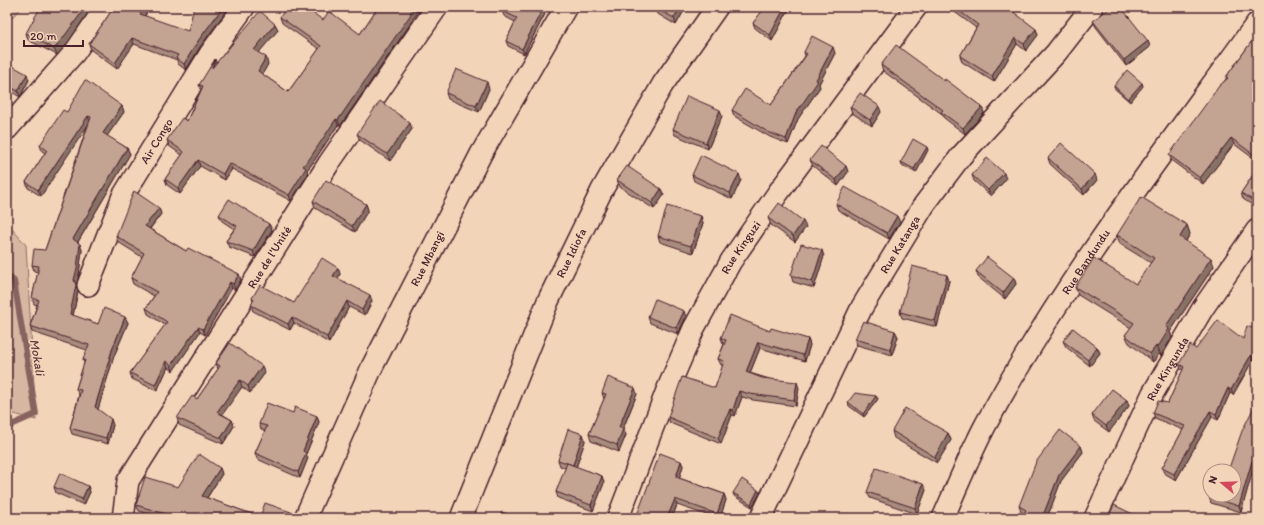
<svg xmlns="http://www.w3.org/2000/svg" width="1264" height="525" font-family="Itim,sans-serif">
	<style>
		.green { fill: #d7b7a1; stroke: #906b66 }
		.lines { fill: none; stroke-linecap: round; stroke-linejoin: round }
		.stream { stroke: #88625f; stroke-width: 6 }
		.minor-casing { stroke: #4a1f2b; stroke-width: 24 }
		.minor { stroke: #f2d5b9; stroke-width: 21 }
		.wall { fill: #a88c7e; stroke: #4a1f2b }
		.shaded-wall { fill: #887266; stroke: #4a1f2b }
		.building { fill: #c3a392; stroke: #4a1f2b }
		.labels { text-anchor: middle; stroke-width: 3.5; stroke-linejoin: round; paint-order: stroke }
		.street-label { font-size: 12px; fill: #4a1f2b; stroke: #f2d5b9 }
		.water-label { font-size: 13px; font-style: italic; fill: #643b41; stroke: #f2d5b9 }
	</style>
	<rect width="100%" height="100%" fill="#f2d5b9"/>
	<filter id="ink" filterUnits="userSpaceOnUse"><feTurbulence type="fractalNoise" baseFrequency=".025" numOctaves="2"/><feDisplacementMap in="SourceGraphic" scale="8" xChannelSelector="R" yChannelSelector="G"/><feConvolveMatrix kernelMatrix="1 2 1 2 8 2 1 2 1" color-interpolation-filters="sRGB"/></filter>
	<g filter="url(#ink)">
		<g class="green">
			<path d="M7 7H23L7 22Z"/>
			<path d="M7 223 26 245 36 420 7 412Z"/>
		</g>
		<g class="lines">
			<path class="stream" d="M7 275 14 281 36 414 7 427"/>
			<defs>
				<g id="minor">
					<path d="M7 129 75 52 106 7"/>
					<path id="s1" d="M88 285 123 196 210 54 244 7"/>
					<path id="s2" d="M123 518 128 481 329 163 437 7"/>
					<path id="s3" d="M305 518 372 367 481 154 566 7"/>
					<path id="s4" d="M461 518 548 301 602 190 663 84 717 7"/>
					<path id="s5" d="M618 518 666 393 694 328 731 261 778 193 916 7"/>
					<path id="s6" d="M761 518 862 307 924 205 961 156 1056 53 1092 7"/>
					<path id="s7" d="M943 518C957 487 970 454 986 424 1063 282 1163 153 1257 23"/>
					<path id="s8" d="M1095 518 1153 393 1203 308 1257 230"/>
				</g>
			</defs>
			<use href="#minor" class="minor-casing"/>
			<use href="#minor" class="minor"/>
		</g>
		<g class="wall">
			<path d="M114 7H150L145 16 200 47 186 70 178 64 177 60 134 44 117 69 91 50 89 44Z"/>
			<path d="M378 7H422L413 19V20L340 126 338 125 312 164 307 170 308 174 291 201 232 169 225 180 200 166 180 194 167 185 165 179 182 155 169 146 167 140 187 121 201 89 199 85 216 63 275 24 278 30 258 53 268 64 262 74 288 92 319 49 282 23 280 17 323 20 360 34Z"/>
			<path d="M654 7H686L676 25 656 13Z"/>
			<path d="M760 7H790L772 41 755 28 753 23 764 9Z"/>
			<path d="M948 7H993L997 10 1036 29 1038 35 1026 51 1017 44 994 82 962 62 960 56 976 28Z"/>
			<path d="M502 11 545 14 524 54 508 46 506 41 515 22 504 16Z"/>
			<path d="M87 14 66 45 57 55 28 40 26 33Z"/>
			<path d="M1093 21 1148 41 1150 47 1126 66 1096 27Z"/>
			<path d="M1257 34V161L1234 144 1203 184 1172 161 1169 155 1226 79V77Z"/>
			<path d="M804 52 835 53 819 84 820 87 798 119 788 144 770 137 734 116 732 110 771 105 805 56Z"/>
			<path d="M7 63 29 80 20 97 7 89Z"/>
			<path d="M881 65 945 81 982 107 984 113 965 134 944 118 942 114 883 71Z"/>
			<path d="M1142 83 1143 86 1130 102 1115 89 1114 86Z"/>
			<path d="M489 89 479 112 448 99 446 93Z"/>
			<path d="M122 106 124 112 107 136 127 148 130 154 78 242 82 250 79 274 76 286 78 291 73 316 98 324 125 317 128 323 114 356 98 409 113 425 108 444 72 434 70 428 79 395 76 389 84 363 83 359 87 350 32 332 30 326 37 305 34 304 32 298 38 272 34 271 32 265 45 250 88 124 41 196 28 188 26 182 45 153 42 151 40 145 67 112Z"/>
			<path d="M850 107 881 112 872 126 852 113Z"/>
			<path d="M722 116 708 149 675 135 673 129Z"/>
			<path d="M412 129 390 161 360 140 357 134Z"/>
			<path d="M928 150 916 173 902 165 901 162Z"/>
			<path d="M1048 158 1097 180 1084 195 1050 164Z"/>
			<path d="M810 160 846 166 848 172 838 186 813 166Z"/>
			<path d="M1257 169V208L1243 199 1241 193Z"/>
			<path d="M692 175 741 180 732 199 694 181Z"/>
			<path d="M972 175 1006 179 991 196 974 181Z"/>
			<path d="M617 180 664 195 654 209 620 187Z"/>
			<path d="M313 201 366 204 368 210 355 232 315 208Z"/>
			<path d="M836 204 900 222 889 239 838 210Z"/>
			<path d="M159 208 161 214 150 229 186 251 239 274 241 280 235 290 232 288 205 335 200 332 173 371 168 367 157 391 132 379 130 373 165 325 148 314 146 308 154 296 133 284 131 278 142 257 118 242 116 236Z"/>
			<path d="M219 215 269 224 272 230 255 257 229 247 226 241 234 229 222 221Z"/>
			<path d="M701 216 703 223 693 253 660 242 658 236Z"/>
			<path d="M768 218 806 227 795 242 771 225Z"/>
			<path d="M1187 225 1190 234 1186 241 1214 266 1170 332 1172 337 1161 356 1159 354 1153 362 1129 343 1125 335 1131 328 1078 295 1075 287 1136 284 1151 263 1120 244 1117 235Z"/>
			<path d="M824 256 814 288 793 282 791 275Z"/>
			<path d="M338 268 340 274 338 278 372 301 365 315 349 307 329 343 294 323 290 330 253 311 251 305 253 301 252 298 294 303Z"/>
			<path d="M976 271 1014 278 1016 284 1005 299 978 277Z"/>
			<path d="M947 275 949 281 937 327 902 318 900 312Z"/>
			<path d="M648 317H686L678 334 650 323Z"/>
			<path d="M1257 330V361L1253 360 1233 395 1230 393 1218 420 1212 417 1176 480 1164 473 1162 468 1183 430 1155 418 1153 413 1168 403 1183 370 1181 369 1179 364 1196 349 1243 339Z"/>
			<path d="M770 331 808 339 810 345 805 361 760 348 750 373 799 388 796 406 753 400 742 397 735 416 732 415 721 444 670 423 668 417 715 388 723 366 721 365 718 359 724 344H723L721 338Z"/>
			<path d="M895 331 898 337 892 355 857 345 855 339Z"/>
			<path d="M1063 341 1097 347 1100 353 1090 366 1066 347Z"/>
			<path d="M216 363 265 373 250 393 242 387 222 414 232 420 234 426 223 444 179 425 177 418 197 399 218 369Z"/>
			<path d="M602 393 637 394 623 429 626 435 619 452 591 441 589 434 604 399Z"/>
			<path d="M876 396 878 399 864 417 849 406 848 402Z"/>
			<path d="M1127 400 1129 406 1109 432 1094 421 1092 415Z"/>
			<path d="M1257 401V467L1254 466 1241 512 1211 503 1209 497 1234 495Z"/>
			<path d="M293 413 317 416 319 422 306 454 308 458 300 478 257 459 255 453 265 431 261 429 259 424Z"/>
			<path d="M892 431 948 433 951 440 937 463 894 438Z"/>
			<path d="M583 434 585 441 576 467 602 476 604 483 593 511 558 498 556 492 566 468 560 466 558 460Z"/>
			<path d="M1081 446 1083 452 1061 481 1047 518H1022L1024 514 1021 512 1019 506Z"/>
			<path d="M681 461 683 466 679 478 724 494 726 500 720 518H715L677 505 672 518H636Z"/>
			<path d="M220 468 222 474 207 498 260 517 293 518H162L139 511 136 505 178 487Z"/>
			<path d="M88 486 90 492 84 505 56 493 54 487Z"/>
			<path d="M758 490 760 493 752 507 734 496 733 493Z"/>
			<path d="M926 490 917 514 870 498 867 492Z"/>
		</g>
		<g class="shaded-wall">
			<path d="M144 7H150L142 20 140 14Z"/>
			<path d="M223 7H229L200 47 186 70 184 64 198 41Z"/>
			<path d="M415 7H422L413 19V20L340 126 338 120 410 13Z"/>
			<path d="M680 7H686L676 25 674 18Z"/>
			<path d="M785 7H790L772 41 770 35Z"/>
			<path d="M85 8 87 14 66 45 57 55 54 49Z"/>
			<path d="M543 8 545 14 524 54 522 49Z"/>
			<path d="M275 24 278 30 256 56 254 50Z"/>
			<path d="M1036 29 1038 35 1026 51 1024 44Z"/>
			<path d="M132 38 134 44 117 69 115 63Z"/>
			<path d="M1015 38 1017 44 994 82 992 76Z"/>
			<path d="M1148 41 1150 47 1126 66 1124 60Z"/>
			<path d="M833 47 835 53 819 84 820 87 798 119 788 144 786 139 796 113 816 80Z"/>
			<path d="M266 57 268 64 261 77 258 71Z"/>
			<path d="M215 59 217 65 212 68Z"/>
			<path d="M27 74 29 80 20 97 18 91Z"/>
			<path d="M487 82 489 89 479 112 476 106Z"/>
			<path d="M1142 83 1143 86 1130 102 1128 99Z"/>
			<path d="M122 106 124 112 105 139 103 133Z"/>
			<path d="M879 106 881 112 872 126 870 120Z"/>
			<path d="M982 107 984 113 965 134 963 128Z"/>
			<path d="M720 110 722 116 708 149 706 143Z"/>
			<path d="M88 116 90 122 41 196 38 190Z"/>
			<path d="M336 119 338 125 312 164 307 170 308 174 291 201 289 195 303 166Z"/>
			<path d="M410 123 412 129 390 161 387 154Z"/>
			<path d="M1231 138 1234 144 1203 184 1200 178Z"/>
			<path d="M927 147 928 150 916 173 914 169Z"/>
			<path d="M127 148 130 154 76 245 73 239Z"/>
			<path d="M198 160 200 166 180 194 178 188Z"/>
			<path d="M229 163 232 169 225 180 223 174Z"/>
			<path d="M846 166 848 172 838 186 836 180Z"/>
			<path d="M1004 173 1006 179 991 196 988 190Z"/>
			<path d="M739 174 741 180 732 199 730 193Z"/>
			<path d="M1095 174 1097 180 1084 195 1082 189Z"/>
			<path d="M661 189 664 195 654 209 652 203Z"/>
			<path d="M366 204 368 210 355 232 352 226Z"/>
			<path d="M159 208 161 214 147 232 145 226Z"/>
			<path d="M701 216 703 223 693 253 691 246Z"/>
			<path d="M897 216 900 222 889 239 887 233Z"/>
			<path d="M803 221 806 227 795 242 793 236Z"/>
			<path d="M269 224 272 230 255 257 253 251Z"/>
			<path d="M1187 225 1190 234 1183 245 1180 237Z"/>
			<path d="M80 244 82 250 79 274 76 286 78 291 72 320 70 314 74 280Z"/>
			<path d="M822 250 824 256 814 288 812 282Z"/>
			<path d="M1211 258 1214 266 1170 332 1172 337 1161 356 1158 347 1166 326Z"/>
			<path d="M338 268 340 274 336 282 333 276Z"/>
			<path d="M239 274 241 280 235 290 233 284Z"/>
			<path d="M947 275 949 281 937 327 935 321Z"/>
			<path d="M1014 278 1016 284 1005 299 1003 293Z"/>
			<path d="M230 282 232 288 205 335 203 329Z"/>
			<path d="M370 295 372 301 365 315 362 310Z"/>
			<path d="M347 301 349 307 329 343 327 337Z"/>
			<path d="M684 311 686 317 678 334 676 328Z"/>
			<path d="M125 317 128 323 114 356 97 413 95 407 112 350Z"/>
			<path d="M292 317 294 323 290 330 288 324Z"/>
			<path d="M198 327 200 332 173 371 171 365Z"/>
			<path d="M895 331 898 337 892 355 890 349Z"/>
			<path d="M808 339 810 345 805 361 803 355Z"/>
			<path d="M758 342 760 348 748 378 746 372Z"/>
			<path d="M1156 346 1159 354 1153 362 1150 354Z"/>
			<path d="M1097 347 1100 353 1090 366 1088 360Z"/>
			<path d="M1251 355 1253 360 1233 395 1231 390Z"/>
			<path d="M166 361 168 367 157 391 155 385Z"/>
			<path d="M262 366 265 373 250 393 248 386Z"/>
			<path d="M240 380 242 387 220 418 217 412Z"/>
			<path d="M797 382 799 388 796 406 794 400Z"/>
			<path d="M635 388 637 394 621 433 619 427Z"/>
			<path d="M1228 388 1230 393 1218 420 1216 414Z"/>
			<path d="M739 391 742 397 735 416 733 410Z"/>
			<path d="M876 396 878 399 864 417 863 414Z"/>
			<path d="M1127 400 1129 406 1109 432 1106 426Z"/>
			<path d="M730 409 732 415 721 444 718 438Z"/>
			<path d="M1210 411 1212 417 1176 480 1174 474Z"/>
			<path d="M317 416 319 422 306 454 308 458 300 478 298 472 303 451Z"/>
			<path d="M111 419 113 425 108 444 106 438Z"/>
			<path d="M232 420 234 426 223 444 221 438Z"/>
			<path d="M623 429 626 435 619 452 617 445Z"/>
			<path d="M948 433 951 440 937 463 935 457Z"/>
			<path d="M583 434 585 441 575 471 573 465Z"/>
			<path d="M1081 446 1083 452 1061 481 1047 518H1042L1059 475Z"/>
			<path d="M681 461 683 466 678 483 676 477Z"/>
			<path d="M1252 461 1254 466 1241 512 1239 506Z"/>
			<path d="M220 468 222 474 204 502 202 496Z"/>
			<path d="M602 476 604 483 593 511 591 505Z"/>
			<path d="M923 484 926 490 917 514 915 508Z"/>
			<path d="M88 486 90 492 84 505 82 499Z"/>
			<path d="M758 490 760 493 752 507 751 504Z"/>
			<path d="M724 494 726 500 720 518H719L717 514Z"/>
			<path d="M675 499 677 505 672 518H667Z"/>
		</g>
		<g class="building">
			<path d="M41 7H84L85 8 63 38 54 49 26 33 36 15Z"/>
			<path d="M114 7H144L140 14 188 31 194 7H223L198 41 184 64 176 58 178 55 132 38 115 63 89 44Z"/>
			<path d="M287 7H304L323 20 329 11 360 34 378 7H415L410 13 411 14 338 120 336 119 310 158 303 166 306 168 289 195 229 163 223 174 198 160 178 188 165 179 184 152 167 140 182 118 187 121 203 86 199 85 215 59 212 68 260 11 275 24 254 50 266 57 258 71 288 92 321 46 280 17Z"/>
			<path d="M504 7H541L543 8 522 49 506 41 517 18 502 11Z"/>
			<path d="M654 7H680L674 18Z"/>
			<path d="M765 7H785L770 35 753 23Z"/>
			<path d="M954 7H993L997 10 999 7H1007L1036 29 1024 44 1015 38 992 76 960 56 978 25Z"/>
			<path d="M1111 7H1121L1148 41 1124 60 1093 21Z"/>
			<path d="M1257 34V157L1231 138 1200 178 1169 155 1219 86 1228 78 1226 77Z"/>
			<path d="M812 36 833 47 816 80 818 81 796 113 786 139 768 132 732 110 745 89 771 105 807 54 804 52Z"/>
			<path d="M896 45 945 81V79L982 107 963 128 941 112 943 110 881 65Z"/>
			<path d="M7 63 27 74 18 91 7 85Z"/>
			<path d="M456 69 487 82 476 106 446 93Z"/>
			<path d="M1127 70 1142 83 1128 99 1114 86Z"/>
			<path d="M85 80 122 106 103 133 127 148 73 239 80 244 77 268 74 280 76 285 70 314 98 324 104 308 125 317 112 350 95 407 111 419 106 438 70 428 81 390 76 389 85 360 83 359 89 345 30 326 39 300 32 298 39 266 32 265 34 249 45 250 91 117 88 116 38 190 26 182 47 150 40 145 63 110 67 112Z"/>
			<path d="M860 93 879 106 870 120 850 107Z"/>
			<path d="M687 96 720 110 706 143 673 129Z"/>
			<path d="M380 101 410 123 387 154 357 134Z"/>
			<path d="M913 139 927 147 914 169 901 162Z"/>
			<path d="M1061 143 1095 174 1082 189 1048 158Z"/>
			<path d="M821 146 846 166 836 180 810 160Z"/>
			<path d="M701 155 739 174 730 193 692 175Z"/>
			<path d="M987 158 1004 173 988 190 972 175Z"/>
			<path d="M627 166 661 189 652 203 617 180Z"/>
			<path d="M1257 169V203L1241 193Z"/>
			<path d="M326 180 366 204 352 226 313 201Z"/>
			<path d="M845 187 897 216 887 233 836 204Z"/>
			<path d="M134 191 159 208 145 226 186 251 188 248 239 274 233 284 230 282 203 329 198 327 171 365 166 361 155 385 130 373 167 322 146 308 157 292 131 278 144 253 116 236Z"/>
			<path d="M1141 197 1187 225 1180 237 1211 258 1166 326 1169 329 1158 347 1156 346 1150 354 1125 335 1134 323 1075 287 1094 258 1136 284 1154 258 1117 235Z"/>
			<path d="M229 199 269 224 253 251 226 241 237 226 219 215Z"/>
			<path d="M779 203 803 221 793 236 768 218Z"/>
			<path d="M667 206 701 216 691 246 658 236Z"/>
			<path d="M801 244 822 250 812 282 791 275Z"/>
			<path d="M987 257 1014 278 1003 293 976 271Z"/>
			<path d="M322 258 338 268 333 276 370 295 362 310 347 301 327 337 292 317 288 324 251 305 254 299 252 298 260 285 294 303Z"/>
			<path d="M912 266 947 275 935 321 900 312Z"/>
			<path d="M655 299 684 311 676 328 648 317Z"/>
			<path d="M730 315 770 331 771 328 808 339 803 355 758 342 746 372 762 378 797 382 794 400 750 394 739 391 733 410 730 409 718 438 668 417 682 377 715 388 724 361 718 359 726 340 721 338Z"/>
			<path d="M1218 320 1243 339 1247 326 1257 330V357L1251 355 1231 390 1228 388 1216 414 1210 411 1174 474 1162 468 1185 426 1153 413 1158 401 1168 403 1184 367 1179 364 1190 345 1196 349Z"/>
			<path d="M863 321 895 331 890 349 855 339Z"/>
			<path d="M1073 328 1097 347 1088 360 1063 341Z"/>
			<path d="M230 343 262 366 248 386 240 380 217 412 232 420 221 438 177 418 192 396 197 399 220 366 216 363Z"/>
			<path d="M608 377 635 388 619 427 623 429 617 445 589 434 606 394 602 393Z"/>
			<path d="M1112 389 1127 400 1106 426 1092 415Z"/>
			<path d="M855 393 876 396 863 414 848 402Z"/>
			<path d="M1257 401V462L1252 461 1239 506 1209 497 1210 493V495H1234V471H1228L1242 431Z"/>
			<path d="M267 403 293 413 295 407 317 416 303 451 306 453 298 472 255 453 267 426 259 424Z"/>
			<path d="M905 408 948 433 935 457 892 431Z"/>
			<path d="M568 429 583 434 573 465 558 460Z"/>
			<path d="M1060 430 1081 446 1059 475 1042 518H1022L1026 510 1019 506 1036 462Z"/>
			<path d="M660 453 681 461 676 477 724 494 717 514 675 499 667 518H636Z"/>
			<path d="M199 454 220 468 202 496 260 517 265 503 291 512 293 518H179L136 505 145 477 178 487Z"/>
			<path d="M567 463 602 476 591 505 556 492Z"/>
			<path d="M876 468 923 484 915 508 867 492Z"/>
			<path d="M60 473 88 486 82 499 54 487Z"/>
			<path d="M742 479 758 490 751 504 733 493Z"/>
			<path d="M1114 505 1141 518H1108Z"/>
			<path d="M502 512 517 518H499Z"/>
			<path d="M801 514 810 518H799Z"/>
			<path d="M1016 516 1022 518H1015Z"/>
		</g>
	</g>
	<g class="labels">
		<g class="street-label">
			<text dy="4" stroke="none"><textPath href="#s1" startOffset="160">Air Congo</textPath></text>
			<text dy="4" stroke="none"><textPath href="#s6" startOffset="307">Rue Katanga</textPath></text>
			<text dy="4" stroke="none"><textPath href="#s5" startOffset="298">Rue Kinguzi</textPath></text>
			<text dy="4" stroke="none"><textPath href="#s4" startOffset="287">Rue Idiofa</textPath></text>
			<text dy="4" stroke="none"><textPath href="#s2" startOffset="302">Rue de l'Unité</textPath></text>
			<text dy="4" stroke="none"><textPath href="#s3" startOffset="287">Rue Mbangi</textPath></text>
			<text dy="4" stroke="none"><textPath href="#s7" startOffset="294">Rue Bandundu</textPath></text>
			<text dy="4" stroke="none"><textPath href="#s8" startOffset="166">Rue Kingunda</textPath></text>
		</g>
		<g class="water-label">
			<text transform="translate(38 357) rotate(80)" y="5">Mokali</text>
		</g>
	</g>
	<rect width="1264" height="525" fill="none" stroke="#f2d5b9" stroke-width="24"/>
	<rect x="12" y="12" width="1240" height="501" fill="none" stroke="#4a1f2b" stroke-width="1.5" filter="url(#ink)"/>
	<g transform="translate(1222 483) rotate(289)"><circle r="19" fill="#f2d5b9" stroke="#af8c80"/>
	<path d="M0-3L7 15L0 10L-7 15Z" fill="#d1495b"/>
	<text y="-6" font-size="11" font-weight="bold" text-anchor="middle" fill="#4a1f2b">N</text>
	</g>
	<path d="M24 40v6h59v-6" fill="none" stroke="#4a1f2b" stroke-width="2"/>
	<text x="30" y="40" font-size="12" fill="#4a1f2b" stroke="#f2d5b9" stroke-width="3" paint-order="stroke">20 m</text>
</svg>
